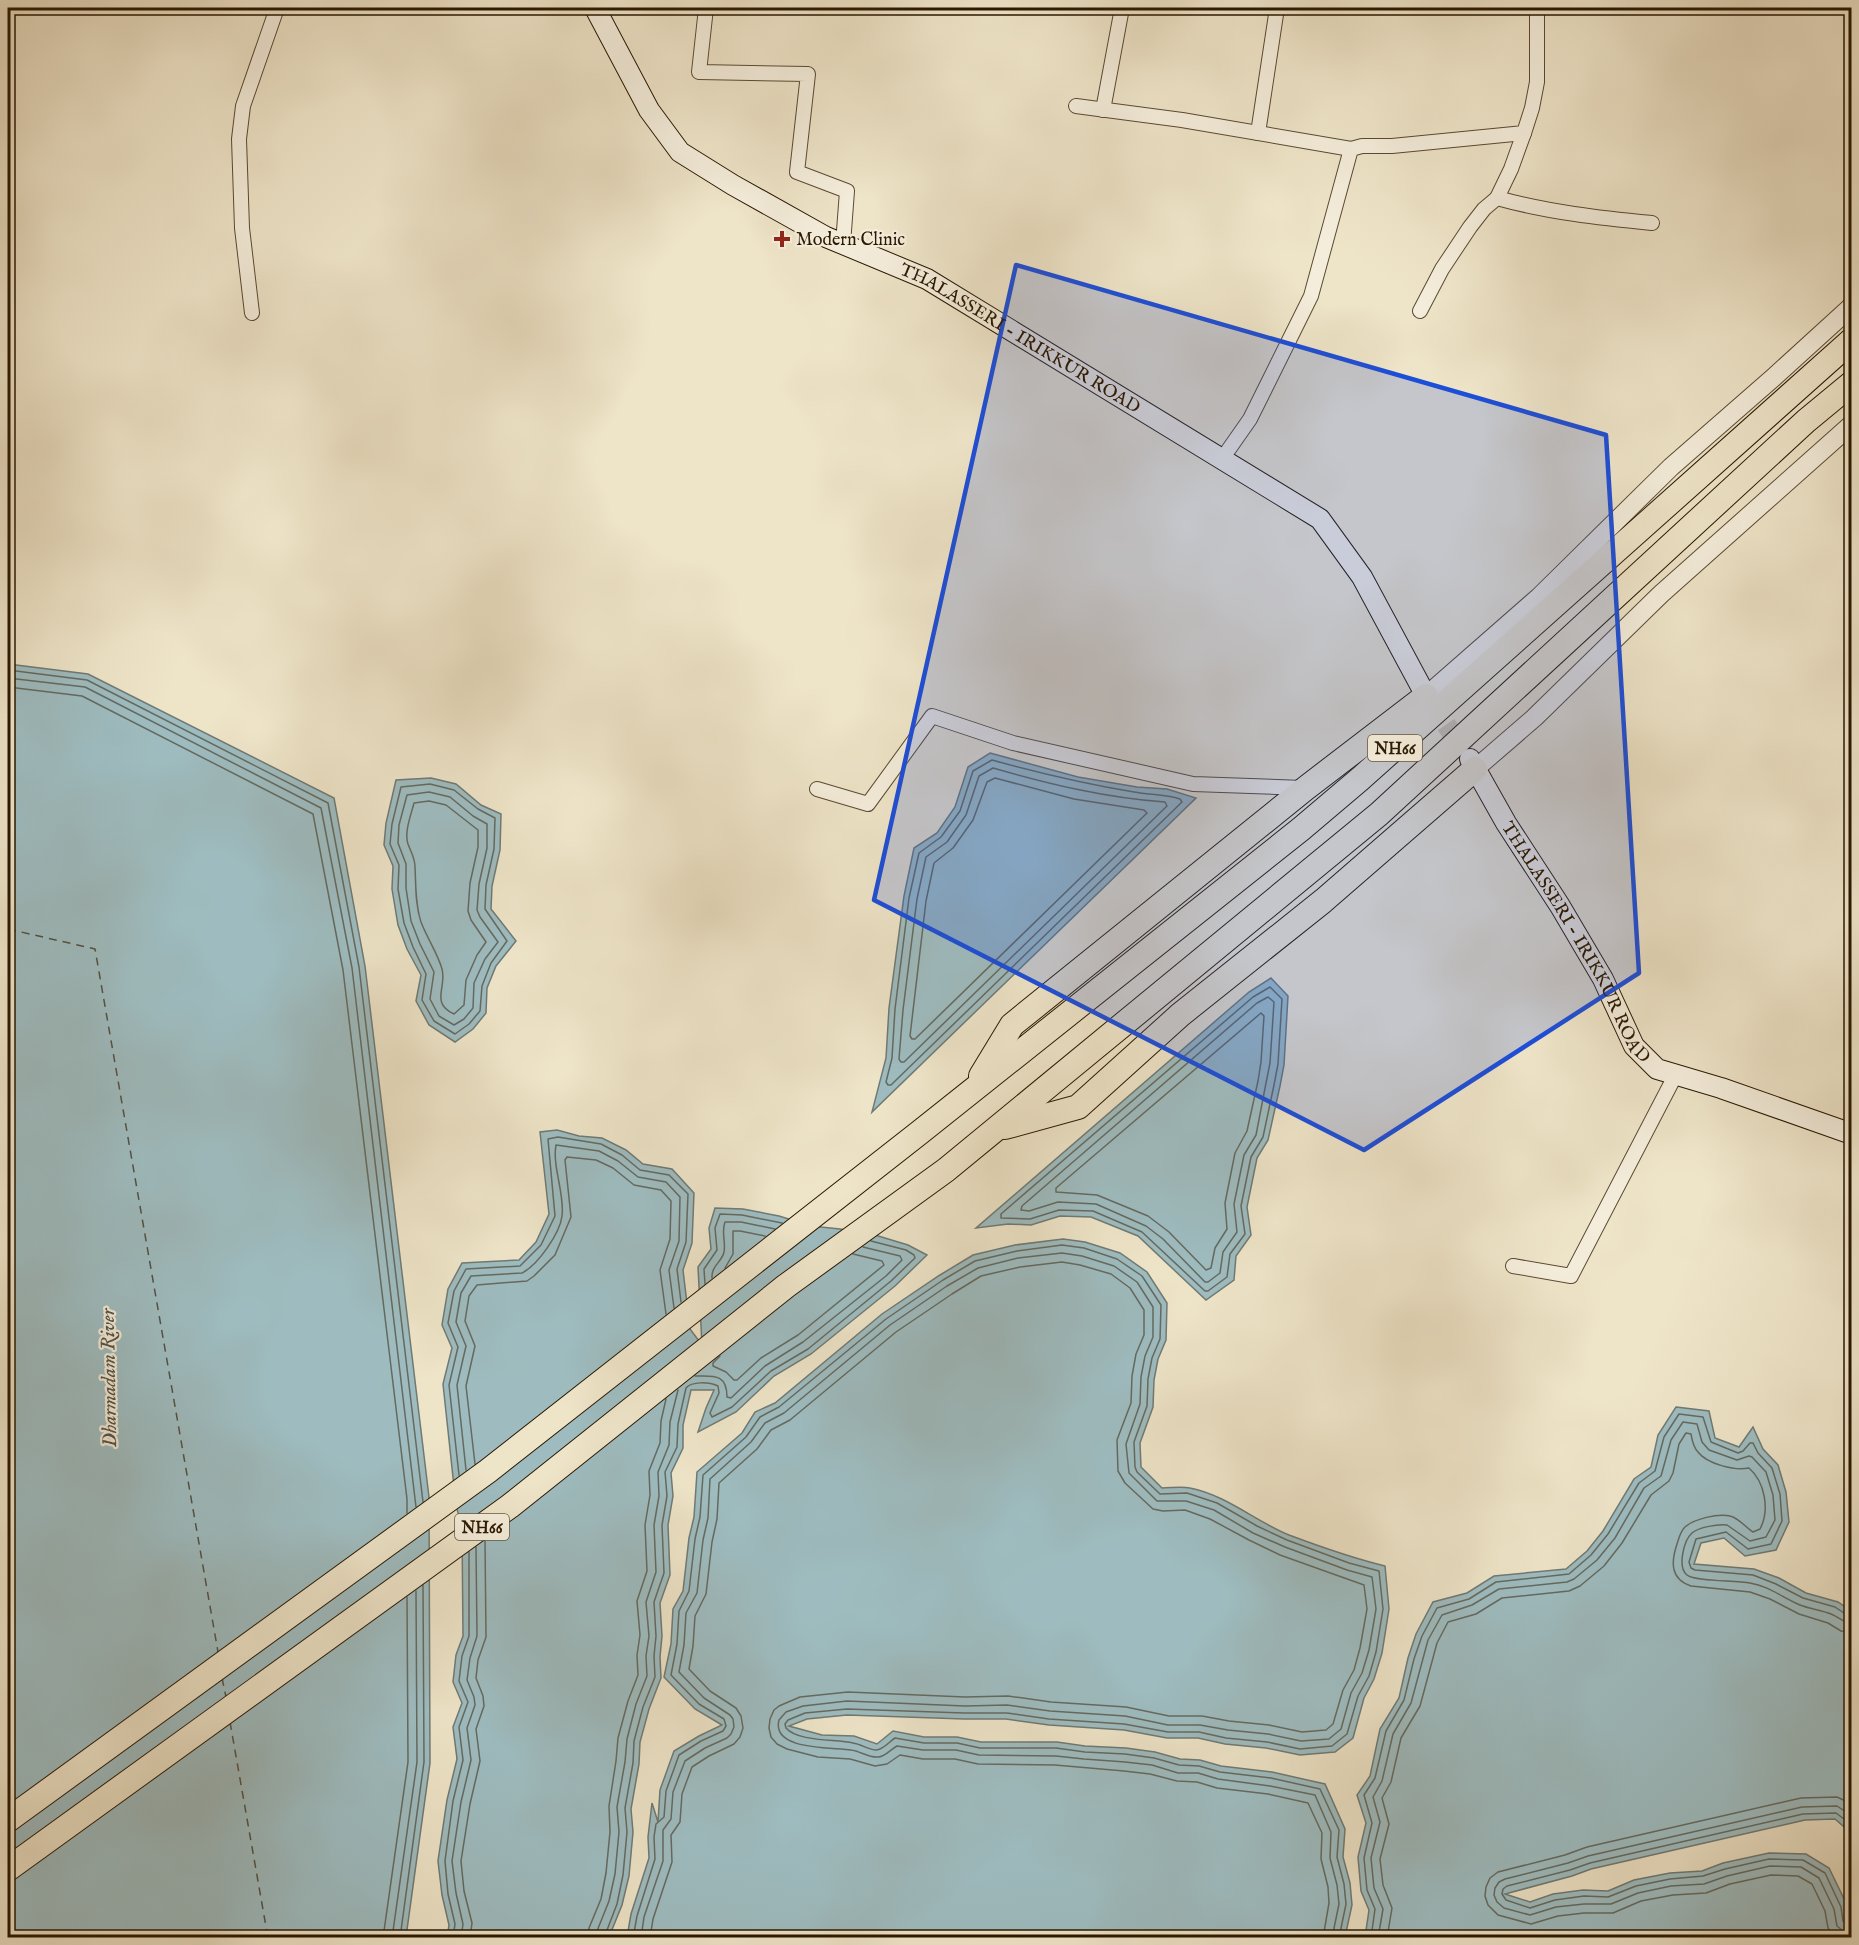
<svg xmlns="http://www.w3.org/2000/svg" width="1859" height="1945" font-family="'IM FELL English',serif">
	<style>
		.water { fill: #9ebcc0; stroke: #6f7a74; stroke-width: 1.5 }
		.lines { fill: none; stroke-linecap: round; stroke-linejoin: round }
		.shore { stroke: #646a60; stroke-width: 1.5 }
		.ferry { stroke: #525144; stroke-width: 1.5; stroke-dasharray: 8 6; stroke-linecap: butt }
		.secondary-tunnel { stroke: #d0c5aa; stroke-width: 20; stroke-dasharray: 20 10; stroke-linecap: butt }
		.minor-casing { stroke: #5a4a33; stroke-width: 16 }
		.tertiary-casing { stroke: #5a4a33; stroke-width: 20 }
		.secondary-casing { stroke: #291701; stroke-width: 22 }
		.trunk-casing { stroke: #291701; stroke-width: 26 }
		.minor { stroke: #f4eddb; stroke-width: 14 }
		.tertiary { stroke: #f4eddb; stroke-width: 18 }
		.secondary { stroke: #f4eddb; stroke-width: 20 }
		.trunk { stroke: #eee4c8; stroke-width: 24 }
		.marked { fill: #1d4ed8; fill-opacity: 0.2; stroke: #1d4ed8; stroke-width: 4.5; stroke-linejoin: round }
		.poi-dot { fill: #8f2418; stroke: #f4eddb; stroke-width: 2 }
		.labels { text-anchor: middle; stroke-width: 4.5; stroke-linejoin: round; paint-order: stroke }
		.shield { fill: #f4eddb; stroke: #665742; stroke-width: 1.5 }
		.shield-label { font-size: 16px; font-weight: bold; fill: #291701 }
		.poi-label { font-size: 18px; fill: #291701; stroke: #f4eddb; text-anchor: start }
		.street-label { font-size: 18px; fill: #291701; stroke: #f4eddb }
		.water-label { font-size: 20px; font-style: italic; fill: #525144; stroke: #f4eddb }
	</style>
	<rect width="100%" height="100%" fill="#eee4c8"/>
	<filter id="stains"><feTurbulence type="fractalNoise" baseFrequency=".00333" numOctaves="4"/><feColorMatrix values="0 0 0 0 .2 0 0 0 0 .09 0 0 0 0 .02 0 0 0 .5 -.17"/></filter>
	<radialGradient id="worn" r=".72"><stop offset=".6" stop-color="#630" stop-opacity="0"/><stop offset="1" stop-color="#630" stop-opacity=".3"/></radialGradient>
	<g class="water">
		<path d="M8 664 88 674 334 798 365 966 429 1497 430 1763 406 1937 8 1938Z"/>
		<path d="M990 753 1078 777 1137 787 1167 789 1196 798 872 1112 886 1058 889 1008 904 896 914 848 937 833 955 807 968 767Z"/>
		<path d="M431 778 456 784 481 805 501 814 500 850 492 886 491 909 516 941 496 966 487 988 486 1013 473 1029 455 1042 429 1025 416 1001 421 975 407 949 398 925 392 889 393 866 384 845 386 823 396 780Z"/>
		<path d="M1271 978 1288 996 1284 1065 1280 1086 1268 1140 1257 1158 1247 1207 1251 1235 1236 1256 1234 1280 1206 1300 1138 1236 1091 1217 1060 1216 1031 1225 1008 1224 976 1228 1249 992Z"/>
		<path d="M557 1130 579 1136 602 1138 626 1150 643 1164 672 1169 694 1193 692 1243 683 1270 690 1329 702 1345 698 1267 711 1249 709 1228 715 1208 743 1209 779 1216 811 1226 840 1229 875 1235 908 1245 927 1255 895 1286 811 1354 774 1376 736 1412 698 1432 706 1408 714 1390H691L683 1425V1448L671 1473 673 1496 668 1525 670 1575 660 1603 662 1636 660 1657 661 1678 649 1709 640 1742 639 1764 631 1809 633 1832 629 1876 622 1905 609 1937H447L449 1925 442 1895 438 1861 447 1800 457 1759 453 1727 462 1703 453 1682 456 1655 463 1636 462 1528 456 1505 443 1384 452 1348 442 1325 448 1289 462 1263 519 1260 536 1242 549 1214 540 1132Z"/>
		<path d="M1063 1239 1085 1242 1120 1253 1147 1272 1167 1303 1166 1340 1158 1359 1154 1380 1153 1407 1140 1443 1141 1467 1162 1488C1171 1488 1181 1486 1190 1488 1226 1495 1255 1521 1289 1535 1321 1547 1352 1558 1385 1566L1389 1609 1382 1653 1374 1679 1364 1698 1353 1738 1335 1752 1300 1755 1266 1748 1225 1744 1198 1738H1167L1124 1730 1049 1725 1006 1719H964L847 1715 807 1719 789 1726 822 1735 854 1736 877 1744 893 1731 924 1737H957L981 1742H1057L1085 1746 1126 1748 1155 1752 1180 1759 1200 1760 1221 1766 1272 1772 1325 1784 1345 1829 1343 1857 1350 1883 1352 1905 1345 1937H627L631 1914 649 1858 648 1837 652 1803 658 1822 660 1790 674 1751 699 1736 722 1725 695 1709 664 1677 671 1644 673 1609 683 1591 689 1538 694 1517 697 1472 742 1433 755 1412 775 1403 882 1314 940 1275 973 1255 1015 1245Z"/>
		<path d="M1676 1407 1709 1411 1715 1438 1739 1447 1753 1427 1763 1449 1778 1465 1786 1492 1789 1522 1776 1550 1745 1556 1724 1538 1701 1543 1694 1564 1754 1569 1779 1578 1806 1593 1838 1602 1851 1611V1833L1835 1819 1805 1820 1591 1869 1572 1876 1505 1894 1530 1902 1553 1894 1583 1890 1608 1891 1634 1880 1670 1873 1702 1871 1723 1863 1769 1853 1806 1854 1829 1868 1847 1905 1850 1937H1365L1369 1910 1361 1891 1358 1857 1366 1823 1357 1795 1370 1776 1380 1729 1399 1698 1408 1658 1416 1634 1433 1602 1467 1593 1494 1576 1566 1569 1587 1551 1603 1531 1634 1479 1651 1467 1658 1435Z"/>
	</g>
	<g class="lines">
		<g class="shore">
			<path d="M8 670 87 680 328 803 359 967 423 1502"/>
			<path d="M8 678 85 687 321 808 352 968 416 1507"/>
			<path d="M8 687 82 696 313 814 343 970 407 1499V1513"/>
			<path d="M992 760C1039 773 1086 784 1134 792 1150 795 1165 794 1180 799L1182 802 891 1085H888L886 1082 892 1058 895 1009 909 898 919 853 941 837 960 811 973 771Z"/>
			<path d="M993 768C1049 784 1106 798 1165 802L1167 806 904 1062H901L899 1059 903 1010 917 899 926 857 947 842 966 815 979 776Z"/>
			<path d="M995 778 1074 799 1144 810 1147 813 915 1039H912L910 1036 926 901 934 863 953 848 973 820 987 782Z"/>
			<path d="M430 784 454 790 478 809 495 818 494 849 486 885 485 909 507 941 491 963 482 986 480 1011 469 1024 455 1034 434 1021 422 1000 426 974 413 947 404 923 398 889 399 865 390 844 392 824 401 787Z"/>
			<path d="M429 792 450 797 473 816 487 824V848L479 884 477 910 480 917 498 942 485 959 474 983 473 1008 464 1019 454 1025 439 1016 430 999 434 972 420 944 411 921 406 888V864L398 843 399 825 407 795Z"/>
			<path d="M429 801 446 805 478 830V847L470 883 468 911 471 920 486 942 477 955 466 980 464 1005 454 1014C430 1003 447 987 442 969 438 954 427 938 421 922 415 904 416 885 415 867 415 858 411 852 408 844 404 832 411 815 414 803Z"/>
			<path d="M1270 987 1282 999 1278 1064 1274 1085 1263 1137 1251 1157 1241 1206 1245 1234 1230 1254 1227 1277 1208 1291H1205L1142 1232 1093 1211 1059 1210 1030 1219 1001 1218V1214L1253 997Z"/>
			<path d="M1268 997 1274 1002 1270 1063 1266 1083 1256 1135 1244 1155 1234 1204 1237 1232 1223 1252 1220 1273 1208 1282H1205L1163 1239 1146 1226 1096 1204 1058 1202 1029 1211 1021 1210 1022 1206 1257 1003Z"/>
			<path d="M1261 1013 1264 1016 1261 1062 1258 1081 1247 1131 1235 1153 1225 1203 1227 1229 1215 1248 1211 1268 1206 1270 1169 1232 1148 1216 1097 1195 1056 1192V1188Z"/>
			<path d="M725 1268 733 1254V1231H740L765 1236"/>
			<path d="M712 1278C711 1266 722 1262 724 1252 726 1241 721 1232 725 1222H741L775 1229"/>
			<path d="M705 1284 704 1269 717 1250 715 1228 720 1214 742 1215 782 1223"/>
			<path d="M720 1356 713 1363V1366L726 1372 734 1380H737L761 1358 798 1335 884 1265 882 1261 853 1254"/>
			<path d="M695 1376C713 1376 727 1373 727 1397L731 1398 765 1366 803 1342 886 1276 902 1260 900 1256 863 1247"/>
			<path d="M475 1464 466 1386 475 1346 465 1321 469 1296 477 1285 527 1281 534 1276 555 1255 571 1217 565 1160 567 1157 596 1160 613 1168 634 1185 661 1190 671 1201 670 1239 660 1270 666 1314"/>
			<path d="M466 1470 457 1385 466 1346 456 1322 461 1293 471 1276 522 1273C538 1265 560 1233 562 1216 565 1195 552 1166 556 1145L599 1151 618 1161 638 1177 666 1182 680 1197 679 1241 669 1270 674 1308"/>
			<path d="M459 1475 449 1385 458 1347 448 1323 454 1291 466 1269 520 1266 541 1245 555 1216 548 1139 558 1137 601 1144 622 1155 640 1170 669 1175 688 1194 686 1242 677 1269 681 1302"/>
			<path d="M1852 1816 1837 1806 1802 1807 1588 1856 1568 1863 1505 1879 1499 1882 1495 1888 1494 1895 1497 1902 1504 1908 1530 1915 1556 1907 1584 1904H1611L1638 1893 1671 1886 1704 1884 1727 1876 1770 1866 1801 1867 1819 1878 1834 1909 1837 1926 1843 1931 1852 1933"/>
			<path d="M1852 1825 1836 1813 1803 1814 1590 1863 1570 1870 1507 1886 1503 1889 1502 1894 1506 1900 1530 1908 1555 1900 1584 1896 1608 1897 1636 1886 1670 1879 1703 1876 1725 1869 1769 1859 1803 1860 1825 1873 1841 1907 1843 1921 1847 1925H1852"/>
			<path d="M383 1938 408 1762 407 1597"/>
			<path d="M392 1938 417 1762 416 1591"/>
			<path d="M400 1938 424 1762 423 1585"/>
			<path d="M453 1938 455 1924 448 1894 445 1861 453 1801 463 1760 459 1727 468 1702 459 1681 462 1656 469 1636V1552"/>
			<path d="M461 1938 463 1924 456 1893 452 1861 461 1802 471 1760 467 1728 475 1705 474 1697 467 1680 470 1658 477 1636 476 1547"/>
			<path d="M470 1938 472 1923 464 1891 461 1861 470 1804 480 1761 476 1729 484 1706 483 1696 476 1678 478 1660 486 1637 485 1541"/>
			<path d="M588 1938 589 1928 601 1899 606 1873 610 1832 609 1806 616 1761 618 1738 628 1701 638 1675 637 1655 640 1635 637 1601 647 1571 645 1525 650 1495 649 1471 660 1443 661 1421 666 1399"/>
			<path d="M597 1938V1931L609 1901 615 1874 619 1832 617 1807 625 1762 627 1739 636 1704 647 1676 646 1656 649 1636 646 1602 656 1572 654 1525 659 1496 658 1472 669 1445 670 1422 678 1390"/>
			<path d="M604 1938 617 1904 623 1875 627 1832 625 1808 633 1763 634 1741 643 1707 655 1677 654 1656 656 1636 654 1602 664 1573 662 1525 667 1496 665 1472 677 1447 678 1424 686 1388C692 1381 709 1382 718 1386L719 1393 710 1413 712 1417 732 1407 771 1371 808 1349 891 1281 915 1258 914 1255 906 1250 871 1241"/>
			<path d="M633 1938 637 1916 655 1859 654 1837 656 1824 664 1817 666 1791 679 1755 701 1741 723 1731 726 1726 724 1719 699 1704 671 1675 677 1644 679 1611 689 1591 695 1539 700 1517 703 1475 746 1437 760 1417 779 1407 886 1319 943 1280 975 1261 1017 1251 1062 1245 1084 1248 1117 1259 1142 1276 1161 1305 1160 1339 1152 1358 1148 1379 1147 1406 1134 1442 1135 1467 1137 1472 1160 1494 1187 1493 1217 1503 1257 1526 1287 1540 1349 1563 1379 1571 1383 1609 1376 1652 1369 1676 1358 1696 1347 1734 1332 1746 1300 1749 1267 1742 1226 1738 1199 1732H1168L1124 1724 1049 1719 1007 1713H964L847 1709 805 1713 788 1720 785 1724 786 1728C798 1742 836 1739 853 1743 861 1744 869 1750 876 1750 883 1750 890 1741 895 1738L924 1743H957L980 1748H1056L1085 1752 1125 1754 1154 1758 1179 1765 1199 1766 1220 1772 1271 1778 1320 1789 1339 1830 1337 1857 1344 1884 1346 1904 1339 1938"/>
			<path d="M641 1938 644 1917 663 1861V1830L671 1819 673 1792 685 1761 705 1748 727 1738 731 1734 734 1727 733 1719 730 1715 704 1698 679 1672 684 1645 686 1613 697 1593 703 1540 708 1518 710 1479 751 1442 765 1423 784 1413 890 1325 947 1286 978 1268 1018 1258 1062 1253 1082 1256 1114 1266 1137 1282 1153 1307V1337L1145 1356 1141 1377 1140 1404 1126 1444 1129 1473 1157 1501H1186L1214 1510 1253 1533 1285 1547 1347 1570 1372 1577 1376 1609 1369 1650 1362 1673 1351 1693 1341 1729 1329 1739 1301 1741 1268 1734 1228 1730 1200 1725H1168L1125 1716 1050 1711 1007 1705 965 1706 847 1701 803 1706 786 1712 779 1720C771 1751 833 1747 851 1750 860 1751 869 1758 878 1757 885 1757 891 1749 897 1746L923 1750H956L979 1755 1056 1756 1084 1759 1125 1762 1152 1765 1178 1773H1198L1218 1779 1270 1786 1315 1795 1331 1832 1330 1858 1337 1885 1339 1904 1332 1938"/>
			<path d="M650 1938 653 1919 672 1862 671 1835 680 1822 682 1794 692 1767 709 1756 734 1744 740 1737 743 1728 741 1716 736 1708 710 1691 689 1669 693 1646 695 1616 706 1594 712 1542 717 1519 719 1483 757 1449 771 1430 790 1420 896 1332 952 1294 981 1276 1020 1267 1062 1262 1080 1265 1111 1274 1130 1288 1144 1310V1335L1136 1354 1132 1376 1131 1403 1117 1440 1118 1471 1125 1483 1153 1509 1163 1511 1185 1510 1210 1519 1249 1540 1280 1555 1364 1585 1367 1609 1360 1648 1354 1670 1343 1690 1333 1724 1326 1730 1302 1732 1269 1725 1229 1721 1202 1716H1169L1126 1707 1051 1702 1008 1696 965 1697 848 1692 800 1697 779 1706 774 1710 770 1719 769 1728 771 1737 777 1744 787 1749 818 1757 850 1759 875 1766 887 1764 900 1755 923 1759H955L978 1764 1055 1765 1124 1771 1150 1774 1177 1781 1197 1782 1217 1788 1268 1794 1308 1803 1322 1833 1321 1859 1328 1887 1329 1903 1323 1938"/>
			<path d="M1371 1938 1375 1909 1367 1890 1364 1858 1372 1823 1364 1795 1375 1778 1386 1731 1404 1700 1414 1659 1422 1636 1437 1608 1469 1599 1496 1582 1569 1574 1591 1555 1608 1534 1639 1483 1655 1471 1664 1437 1679 1414 1703 1417 1711 1442 1738 1453 1743 1451 1750 1443H1753L1758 1453 1772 1468 1780 1494 1782 1521 1771 1544 1748 1549 1726 1532 1696 1539 1689 1562 1691 1568 1695 1570 1753 1575 1776 1584 1803 1598 1835 1607 1847 1615 1852 1616"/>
			<path d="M1378 1938 1383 1909 1374 1888 1371 1858 1380 1822 1373 1797 1382 1781 1393 1734 1411 1703 1428 1640 1442 1615 1472 1605 1499 1589 1567 1582 1574 1579 1597 1560 1615 1538 1644 1488 1661 1476 1671 1440 1683 1422 1697 1424 1702 1442 1709 1450 1737 1460 1749 1456 1752 1457 1766 1472 1773 1495 1775 1520 1766 1537 1750 1541 1727 1525C1718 1524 1699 1527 1692 1533 1684 1540 1677 1567 1687 1575 1696 1582 1736 1580 1750 1583 1769 1586 1783 1598 1800 1605 1810 1609 1821 1610 1831 1614 1839 1617 1843 1623 1852 1623"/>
			<path d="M1387 1938 1392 1908 1383 1885 1380 1859 1389 1824 1382 1798 1391 1782 1401 1738 1420 1706 1437 1643 1448 1622 1476 1614 1502 1598 1569 1591 1580 1586 1604 1566 1622 1543 1651 1495 1669 1481 1673 1473 1679 1444 1686 1433 1691 1434C1692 1440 1693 1447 1698 1452 1707 1464 1735 1471 1749 1468 1765 1482 1770 1510 1760 1529L1753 1532C1745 1527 1739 1518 1730 1516 1718 1513 1694 1519 1685 1527 1680 1532 1679 1538 1677 1544 1671 1562 1670 1579 1691 1586L1750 1592 1770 1599 1799 1614 1828 1623 1841 1631 1852 1632"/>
			<path d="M1836 1938 1828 1928 1825 1911 1812 1884 1798 1876 1771 1875 1730 1884 1706 1893 1673 1895 1641 1901 1613 1913H1584L1558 1916 1531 1924 1498 1915 1488 1905 1485 1896 1486 1887 1490 1878 1498 1872 1565 1855 1587 1847 1801 1798 1837 1797 1852 1804"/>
		</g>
		<g class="ferry">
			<path d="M8 929 95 949 218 1652"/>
			<path d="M222 1678 226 1697"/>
			<path d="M230 1722 268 1938"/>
		</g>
		<path class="secondary-tunnel" d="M1429 700 1465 752"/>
		<defs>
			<g id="minor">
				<path d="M706 8 699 72 808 74 797 172 847 191 843 244"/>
				<path d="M1076 106 1182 120 1351 149"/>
				<path d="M1103 110 1122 8"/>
				<path d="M1258 133 1277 8"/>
				<path d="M1497 198C1547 212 1600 218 1652 223"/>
				<path d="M1420 311 1442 269 1470 227 1484 209 1497 198 1511 169 1524 133"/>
				<path d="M252 313 242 228 239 139 243 106 277 8"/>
				<path d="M1222 459 1250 419 1311 296 1351 149 1362 146H1392L1524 133 1532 108 1537 82V8"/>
				<path d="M817 789 868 804 932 716 1013 743 1193 784 1304 788"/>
				<path d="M1513 1266 1571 1276 1676 1074"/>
			</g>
			<g id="tertiary">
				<path d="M1426 696 1539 597 1671 467 1774 377 1852 306"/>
				<path d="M1475 769 1534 718 1661 594 1852 424"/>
			</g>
			<g id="secondary">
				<path id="s1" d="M595 8 649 110 680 152 733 185 826 237 927 279 1320 519 1362 577 1426 696"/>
				<path id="s2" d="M1470 759 1506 823 1560 906 1603 979 1634 1046 1657 1069 1721 1088 1852 1134"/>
			</g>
			<g id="trunk">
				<path d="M981 1076 1012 1025 1306 788 1426 696"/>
				<path d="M1005 1127 1078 1107 1180 1015 1323 901 1475 769"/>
				<path d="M8 1820 488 1471 919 1133 1301 829 1360 779 1852 340"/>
				<path d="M8 1869 510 1506 786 1286 946 1170 1379 814 1806 421 1852 383"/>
			</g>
		</defs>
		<use href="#minor" class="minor-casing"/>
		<use href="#tertiary" class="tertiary-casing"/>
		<use href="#secondary" class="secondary-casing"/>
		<use href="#trunk" class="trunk-casing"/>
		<use href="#minor" class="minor"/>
		<use href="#tertiary" class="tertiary"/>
		<use href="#secondary" class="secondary"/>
		<use href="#trunk" class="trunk"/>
	</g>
	<path class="marked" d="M1016 265 1606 435 1639 973 1364 1150 874 900Z"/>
	<path class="poi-dot" d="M779 230h6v6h6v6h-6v6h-6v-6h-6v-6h6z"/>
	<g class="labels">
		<g class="shield">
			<rect x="1368" y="735" width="54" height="26" rx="4.5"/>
			<rect x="455" y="1514" width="54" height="26" rx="4.5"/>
		</g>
		<g class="shield-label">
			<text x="1395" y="754">NH66</text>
			<text x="482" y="1533">NH66</text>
		</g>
		<g class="poi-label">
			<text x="796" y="245">Modern Clinic</text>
		</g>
		<g class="street-label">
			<text dy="6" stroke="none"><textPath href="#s1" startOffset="556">THALASSERI - IRIKKUR ROAD</textPath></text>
			<text dy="6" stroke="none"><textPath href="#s2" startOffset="212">THALASSERI - IRIKKUR ROAD</textPath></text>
		</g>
		<g class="water-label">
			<text transform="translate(108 1378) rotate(-91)" y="7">Dharmadam River</text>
		</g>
	</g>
	<rect width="1859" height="1945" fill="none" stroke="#eee4c8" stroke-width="30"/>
	<rect x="9" y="9" width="1841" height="1927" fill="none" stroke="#291701" stroke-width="3"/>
	<rect x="15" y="15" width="1829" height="1915" fill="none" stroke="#291701" stroke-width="1.5"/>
	<rect width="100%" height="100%" filter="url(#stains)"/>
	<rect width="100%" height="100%" fill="url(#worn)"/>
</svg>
